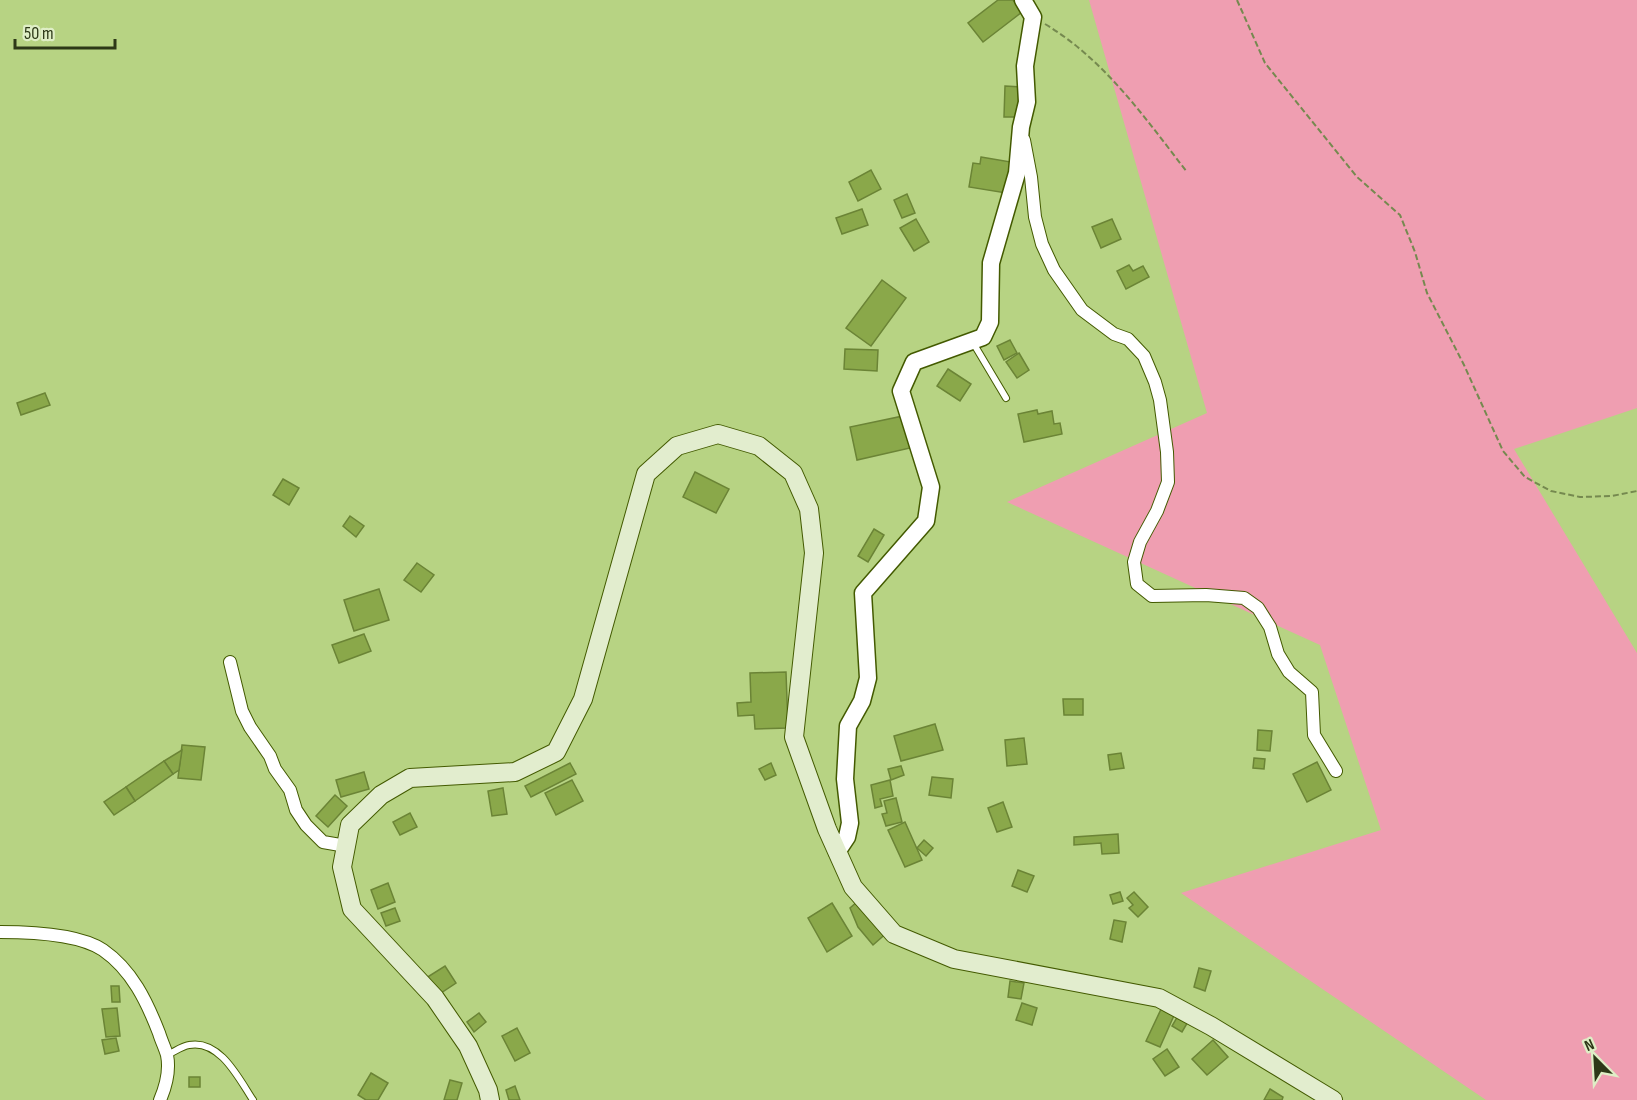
<svg xmlns="http://www.w3.org/2000/svg" width="1637" height="1100" font-family="'Sofia Sans Condensed',sans-serif">
  <rect width="100%" height="100%" fill="#b7d383"/>
  <path fill="#ef9eb1" d="M1089 0H1637V408L1514 449 1637 653V1100H1486L1181 893 1381 830 1320 645 1007 502 1207 413Z"/>
  <g fill="#8aa84a" stroke="#6b8436" stroke-width="1.5">
    <path d="M998 0H1013L1022 12 983 42 968 23Z"/>
    <path d="M1005 86 1021 87 1020 117H1004Z"/>
    <path d="M981 157 1011 162 1006 193 969 187 973 163 980 164Z"/>
    <path d="M871 170 881 189 858 201 849 182Z"/>
    <path d="M907 194 915 213 902 218 894 200Z"/>
    <path d="M862 209 868 225 842 234 836 218Z"/>
    <path d="M916 219 929 242 914 251 900 228Z"/>
    <path d="M1112 219 1121 239 1101 248 1092 227Z"/>
    <path d="M1129 265 1133 271 1143 266 1149 277 1126 289 1117 271Z"/>
    <path d="M882 280 906 298 871 346 846 328Z"/>
    <path d="M1010 340 1017 353 1004 360 997 346Z"/>
    <path d="M845 349 878 350 877 371 844 369Z"/>
    <path d="M1019 353 1029 370 1017 378 1006 362Z"/>
    <path d="M948 369 971 384 960 401 937 386Z"/>
    <path d="M45 393 50 405 21 415 17 403Z"/>
    <path d="M1037 410 1038 414 1052 411 1054 424 1060 423 1062 434 1024 442 1018 414Z"/>
    <path d="M903 416 910 448 857 460 850 427Z"/>
    <path d="M695 472 729 489 716 513 683 497Z"/>
    <path d="M283 479 299 488 289 505 273 495Z"/>
    <path d="M350 516 364 526 356 537 343 526Z"/>
    <path d="M874 529 884 535 868 562 858 556Z"/>
    <path d="M417 563 434 575 421 592 404 580Z"/>
    <path d="M379 589 389 620 354 631 344 600Z"/>
    <path d="M364 634 371 651 339 663 332 645Z"/>
    <path d="M786 672 788 728 755 729 754 715 738 716 737 703 751 702 750 673Z"/>
    <path d="M1063 699H1083V715H1064Z"/>
    <path d="M935 724 943 750 901 761 894 736Z"/>
    <path d="M1258 730 1272 731 1270 751 1257 750Z"/>
    <path d="M1024 738 1027 764 1007 766 1005 740Z"/>
    <path d="M182 745 205 747 201 780 178 778Z"/>
    <path d="M182 750 179 770 173 774 164 761Z"/>
    <path d="M1121 753 1124 768 1110 770 1108 755Z"/>
    <path d="M1254 758 1265 759 1264 769 1253 768Z"/>
    <path d="M164 761 173 774 135 801 126 787Z"/>
    <path d="M1317 762 1331 790 1307 802 1293 774Z"/>
    <path d="M570 763 576 774 531 797 525 786Z"/>
    <path d="M771 763 776 775 765 780 759 769Z"/>
    <path d="M901 766 904 775 891 780 888 769Z"/>
    <path d="M364 772 369 789 341 797 336 780Z"/>
    <path d="M932 777 953 779 951 798 929 795Z"/>
    <path d="M572 780 583 801 556 815 545 793Z"/>
    <path d="M890 780 893 796 880 799 882 806 875 808 871 785Z"/>
    <path d="M126 787 135 801 114 815 104 802Z"/>
    <path d="M503 788 507 814 492 816 488 791Z"/>
    <path d="M335 795 347 806 328 827 316 816Z"/>
    <path d="M896 798 902 822 886 826 882 814 887 813 884 801Z"/>
    <path d="M1003 802 1012 827 997 832 988 808Z"/>
    <path d="M410 813 417 827 400 835 393 822Z"/>
    <path d="M905 822 922 860 905 867 888 830Z"/>
    <path d="M1118 834 1119 853 1102 854 1101 843 1074 845V837Z"/>
    <path d="M924 840 933 848 926 856 917 848Z"/>
    <path d="M1018 870 1034 876 1027 892 1012 886Z"/>
    <path d="M388 883 395 902 378 909 371 890Z"/>
    <path d="M1120 892 1123 901 1113 904 1110 895Z"/>
    <path d="M1134 892 1148 907 1138 917 1129 908 1133 905 1127 898Z"/>
    <path d="M857 902 890 930 873 945 858 927 850 908Z"/>
    <path d="M832 903 852 936 827 952 808 918Z"/>
    <path d="M395 908 400 921 386 926 381 913Z"/>
    <path d="M1114 920 1126 922 1122 942 1110 939Z"/>
    <path d="M445 966 456 983 438 995 426 978Z"/>
    <path d="M1199 968 1211 971 1205 991 1194 987Z"/>
    <path d="M1010 981 1024 983 1021 999 1008 997Z"/>
    <path d="M111 986H119L120 1002H112Z"/>
    <path d="M1022 1003 1037 1008 1032 1025 1016 1020Z"/>
    <path d="M1163 1005 1176 1011 1160 1047 1146 1041Z"/>
    <path d="M117 1008 120 1036 106 1037 102 1009Z"/>
    <path d="M479 1013 486 1022 474 1032 467 1022Z"/>
    <path d="M1179 1014 1189 1020 1182 1032 1172 1026Z"/>
    <path d="M517 1028 530 1053 515 1061 502 1036Z"/>
    <path d="M116 1038 119 1051 105 1054 102 1040Z"/>
    <path d="M1213 1040 1228 1057 1207 1075 1192 1059Z"/>
    <path d="M1167 1049 1179 1067 1165 1076 1153 1059Z"/>
    <path d="M371 1073 388 1083 378 1100H366L358 1095Z"/>
    <rect x="189" y="1077" width="11" height="10"/>
    <path d="M450 1080 462 1083 457 1100H444Z"/>
    <path d="M515 1086 520 1100H509L506 1090Z"/>
    <path d="M1270 1089 1283 1097 1282 1100H1264Z"/>
  </g>
  <g fill="none" stroke-linecap="round" stroke-linejoin="round">
    <g stroke="#435a00" stroke-width="8">
      <g id="service">
        <path d="M972 341 1006 398"/>
        <path d="M167 1055C174 1052 182 1046 189 1045 220 1039 239 1079 253 1100"/>
      </g>
    </g>
    <g stroke="#435a00" stroke-width="14">
      <g id="minor">
        <path d="M1024 140 1031 177 1035 217 1042 244 1054 270 1082 310 1114 334 1128 339 1144 356 1155 382 1160 400 1167 452 1168 482 1157 511 1140 542 1134 562 1137 584 1152 596 1206 595 1244 598 1258 608 1270 627 1278 654 1289 672 1312 692 1314 735 1336 771"/>
        <path d="M230 662 242 711 250 727 270 756 275 769 290 790 296 810 306 825 323 842 346 846"/>
        <path d="M0 932C29 932 79 934 103 950 132 970 147 1002 159 1033 161 1040 165 1048 167 1055 170 1070 166 1086 160 1100"/>
      </g>
    </g>
    <g stroke="#435a00" stroke-width="19">
      <path id="tertiary" d="M837 852 847 837 850 823 845 779 848 726 862 701 868 678 863 593 926 521 931 487 901 391 914 362 983 337 990 322 991 263 1017 173 1021 127 1027 102 1025 66 1033 17 1023 0"/>
    </g>
    <g stroke="#435a00" stroke-width="20">
      <path id="secondary" d="M490 1100 488 1090 468 1046 435 998 352 909 342 867 350 825 381 795 410 778 515 772 556 752 583 699 646 474 677 446 718 434 759 446 793 473 809 509 814 553 794 737 827 829 853 887 894 934 954 959 1159 998 1211 1026 1333 1100"/>
    </g>
    <g stroke="#75894f" stroke-width="2" stroke-dasharray="6 3" stroke-linecap="butt">
      <path d="M1237 0 1265 63 1357 177 1400 215 1415 252 1427 293 1464 365 1503 451 1525 477 1551 491 1580 497 1612 496 1637 491"/>
      <path d="M1045 24C1105 60 1145 118 1187 172"/>
    </g>
    <use href="#service" stroke="#fff" stroke-width="6"/>
    <use href="#minor" stroke="#fff" stroke-width="12"/>
    <use href="#tertiary" stroke="#fff" stroke-width="16"/>
    <use href="#secondary" stroke="#e2edce" stroke-width="18"/>
  </g>
  <g transform="translate(1595 1058) rotate(336)" stroke="#dfeec6" stroke-width="4.5" paint-order="stroke">
  <path d="M0-4.5L10 22L0 15L-10 22Z" fill="#2d3817"/>
  <text y="-9" font-size="16" font-weight="bold" text-anchor="middle" fill="#2d3817">N</text>
  </g>
  <path d="M15 39v9h100v-9" fill="none" stroke="#2d3817" stroke-width="3"/>
  <text x="24" y="39" font-size="18" fill="#2d3817" stroke="#dfeec6" stroke-width="4.5" paint-order="stroke">50 m</text>
</svg>
